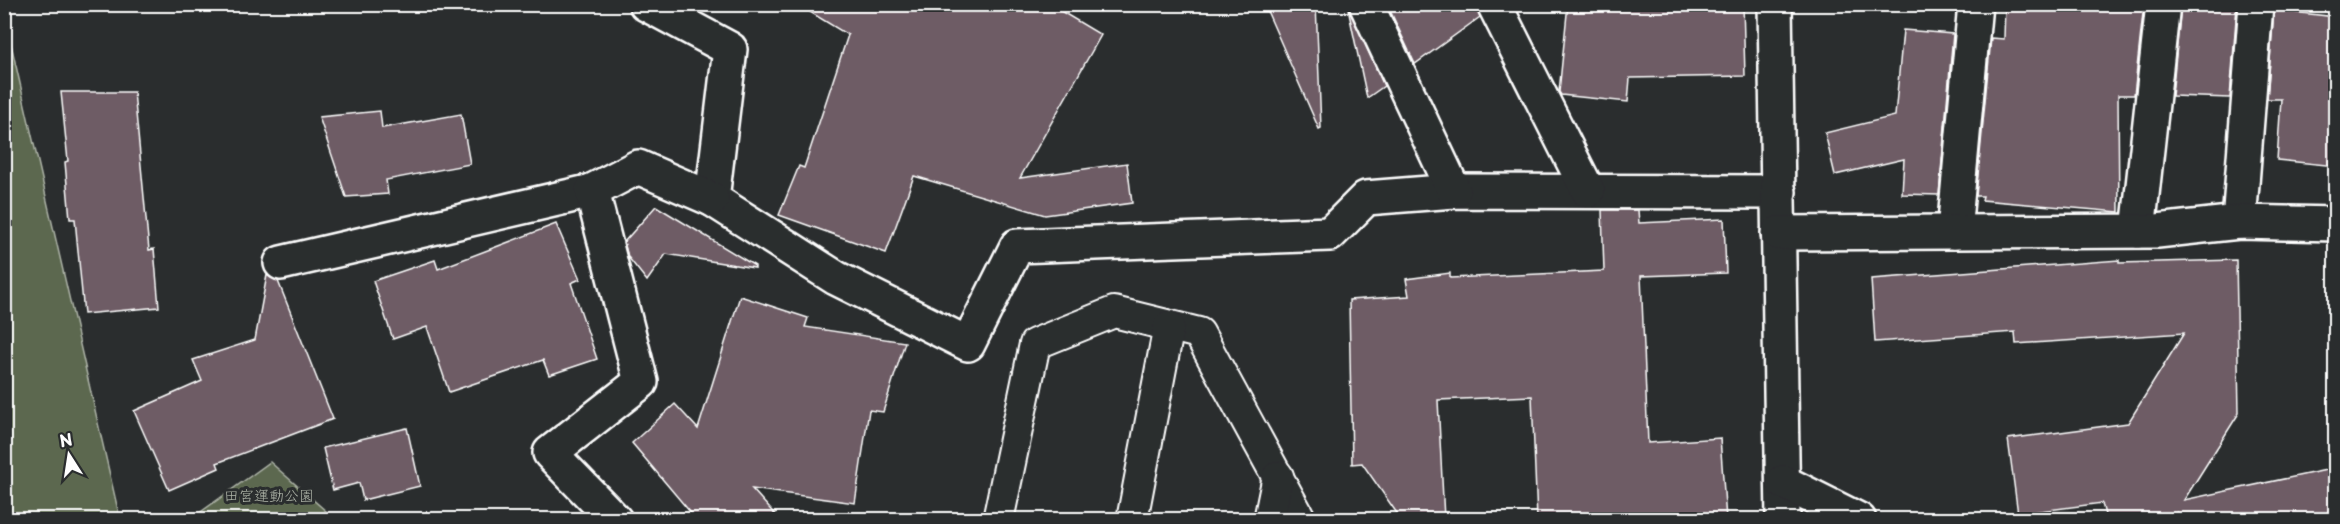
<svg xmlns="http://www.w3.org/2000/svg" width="2340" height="524" font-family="'Playpen Sans','Klee One',sans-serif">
  <rect width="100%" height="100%" fill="#2a2d2e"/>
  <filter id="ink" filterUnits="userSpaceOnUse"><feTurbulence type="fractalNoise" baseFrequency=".0167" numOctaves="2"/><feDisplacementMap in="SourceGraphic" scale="12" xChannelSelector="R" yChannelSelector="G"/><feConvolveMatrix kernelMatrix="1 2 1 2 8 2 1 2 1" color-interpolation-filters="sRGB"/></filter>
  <g filter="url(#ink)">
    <g fill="#5c6850" stroke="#aeb4a8" stroke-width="1.5">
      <path d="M5 18 120 519H5Z"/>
      <path d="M270 462 335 519H191Z"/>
    </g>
    <g fill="#6e5c65" stroke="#fff" stroke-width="1.5">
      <path d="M797 4H1049L1101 35 1020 178 1127 163 1132 203 1045 215 914 176 886 253 779 215 799 166 804 168 848 35Z"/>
      <path d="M1264 4H1316L1321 128 1319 129Z"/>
      <path d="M1347 4 1384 86 1367 98Z"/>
      <path d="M1387 4H1476L1480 17 1415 64Z"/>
      <path d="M1568 4H1743L1745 76 1630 78 1628 102 1561 95 1559 92Z"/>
      <path d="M2005 4H2144L2134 95H2118L2119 212 1982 200 1983 196H1976L1991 38 2004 39Z"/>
      <path d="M2181 4 2237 6 2230 98 2172 96Z"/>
      <path d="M2274 10 2336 17V166L2277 160 2281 99H2267Z"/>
      <path d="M1903 30 1953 34 1939 195 1902 194 1904 159 1835 175 1825 133 1895 116Z"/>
      <path d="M61 92H134L149 250 154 249 159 307 84 314 75 219H70L65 162 68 161Z"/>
      <path d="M380 111 382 128 461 114 470 164 386 180 388 194 346 197 319 117Z"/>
      <path d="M656 206 755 266V268L666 254 647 281 628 257 624 242Z"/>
      <path d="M1602 210H1638L1639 223 1724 219 1726 273 1641 276 1648 443 1720 438 1726 519H1537L1532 396 1438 400 1444 519H1401L1362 463 1352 464 1349 300 1409 296 1406 279 1450 273V278L1604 271Z"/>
      <path d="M556 224 580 279 571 283 597 359 549 375 543 360 449 392 427 327 393 339 373 281 435 260 438 269Z"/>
      <path d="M2119 260V263L2236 260 2239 413 2184 500 2336 468V519H2177V512L2172 519H2106L2102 503 2018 514 2008 439 2128 423 2184 333 2016 344 2015 332 1875 342 1871 279Z"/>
      <path d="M267 275 278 281 333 419 217 463 219 468 169 490 134 411 202 381 193 360 255 340Z"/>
      <path d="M740 296 808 318 805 327 905 342 883 412 869 410 855 503 752 489 779 519H696L632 443 675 404 698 429Z"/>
      <path d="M407 428 420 486 363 500 359 483 333 490 323 448Z"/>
    </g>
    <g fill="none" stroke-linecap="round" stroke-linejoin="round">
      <g stroke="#fff" stroke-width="34">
        <g id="lane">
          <path d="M998 520 1035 344 1114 312 1199 333 1301 520"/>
          <path d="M1132 520 1169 326"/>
          <path d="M1269 520 1278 476"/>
        </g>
      </g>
      <g stroke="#fff" stroke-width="38">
        <g id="street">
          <path d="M646 4 730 49 712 199 836 278 968 344 1017 246 1330 234 1366 198 1454 191 1779 192"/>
          <path d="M1366 4 1454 191"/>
          <path d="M1494 4 1588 191"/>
          <path d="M1775 4 1783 520"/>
          <path d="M2239 222 2256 4"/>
          <path d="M2138 231 2163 4"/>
          <path d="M1954 232 1975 4"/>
          <path d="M1778 233 2157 231 2239 222 2336 224"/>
          <path d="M281 263 592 191"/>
          <path d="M1783 482 1859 520"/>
          <path d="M615 520 550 453 641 382 592 191 638 167 712 199"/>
        </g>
      </g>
      <use href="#lane" stroke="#2a2d2e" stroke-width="30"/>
      <use href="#street" stroke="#2a2d2e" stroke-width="33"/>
    </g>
  </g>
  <g text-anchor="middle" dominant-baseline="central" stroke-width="6" stroke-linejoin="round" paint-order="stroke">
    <g font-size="15" fill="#aeb4a8" stroke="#2a2d2e">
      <text x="269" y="494">田宮運動公園</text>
    </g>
  </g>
  <rect width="2340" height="524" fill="none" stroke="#2a2d2e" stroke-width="24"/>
  <rect x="12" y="12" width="2316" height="500" fill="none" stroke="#fff" stroke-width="2" filter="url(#ink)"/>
  <g transform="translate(69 455) rotate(348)" stroke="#2a2d2e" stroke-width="4.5" paint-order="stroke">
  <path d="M0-4.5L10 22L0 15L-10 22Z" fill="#ffffff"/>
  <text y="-9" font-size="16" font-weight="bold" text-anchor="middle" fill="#ffffff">N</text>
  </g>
</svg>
